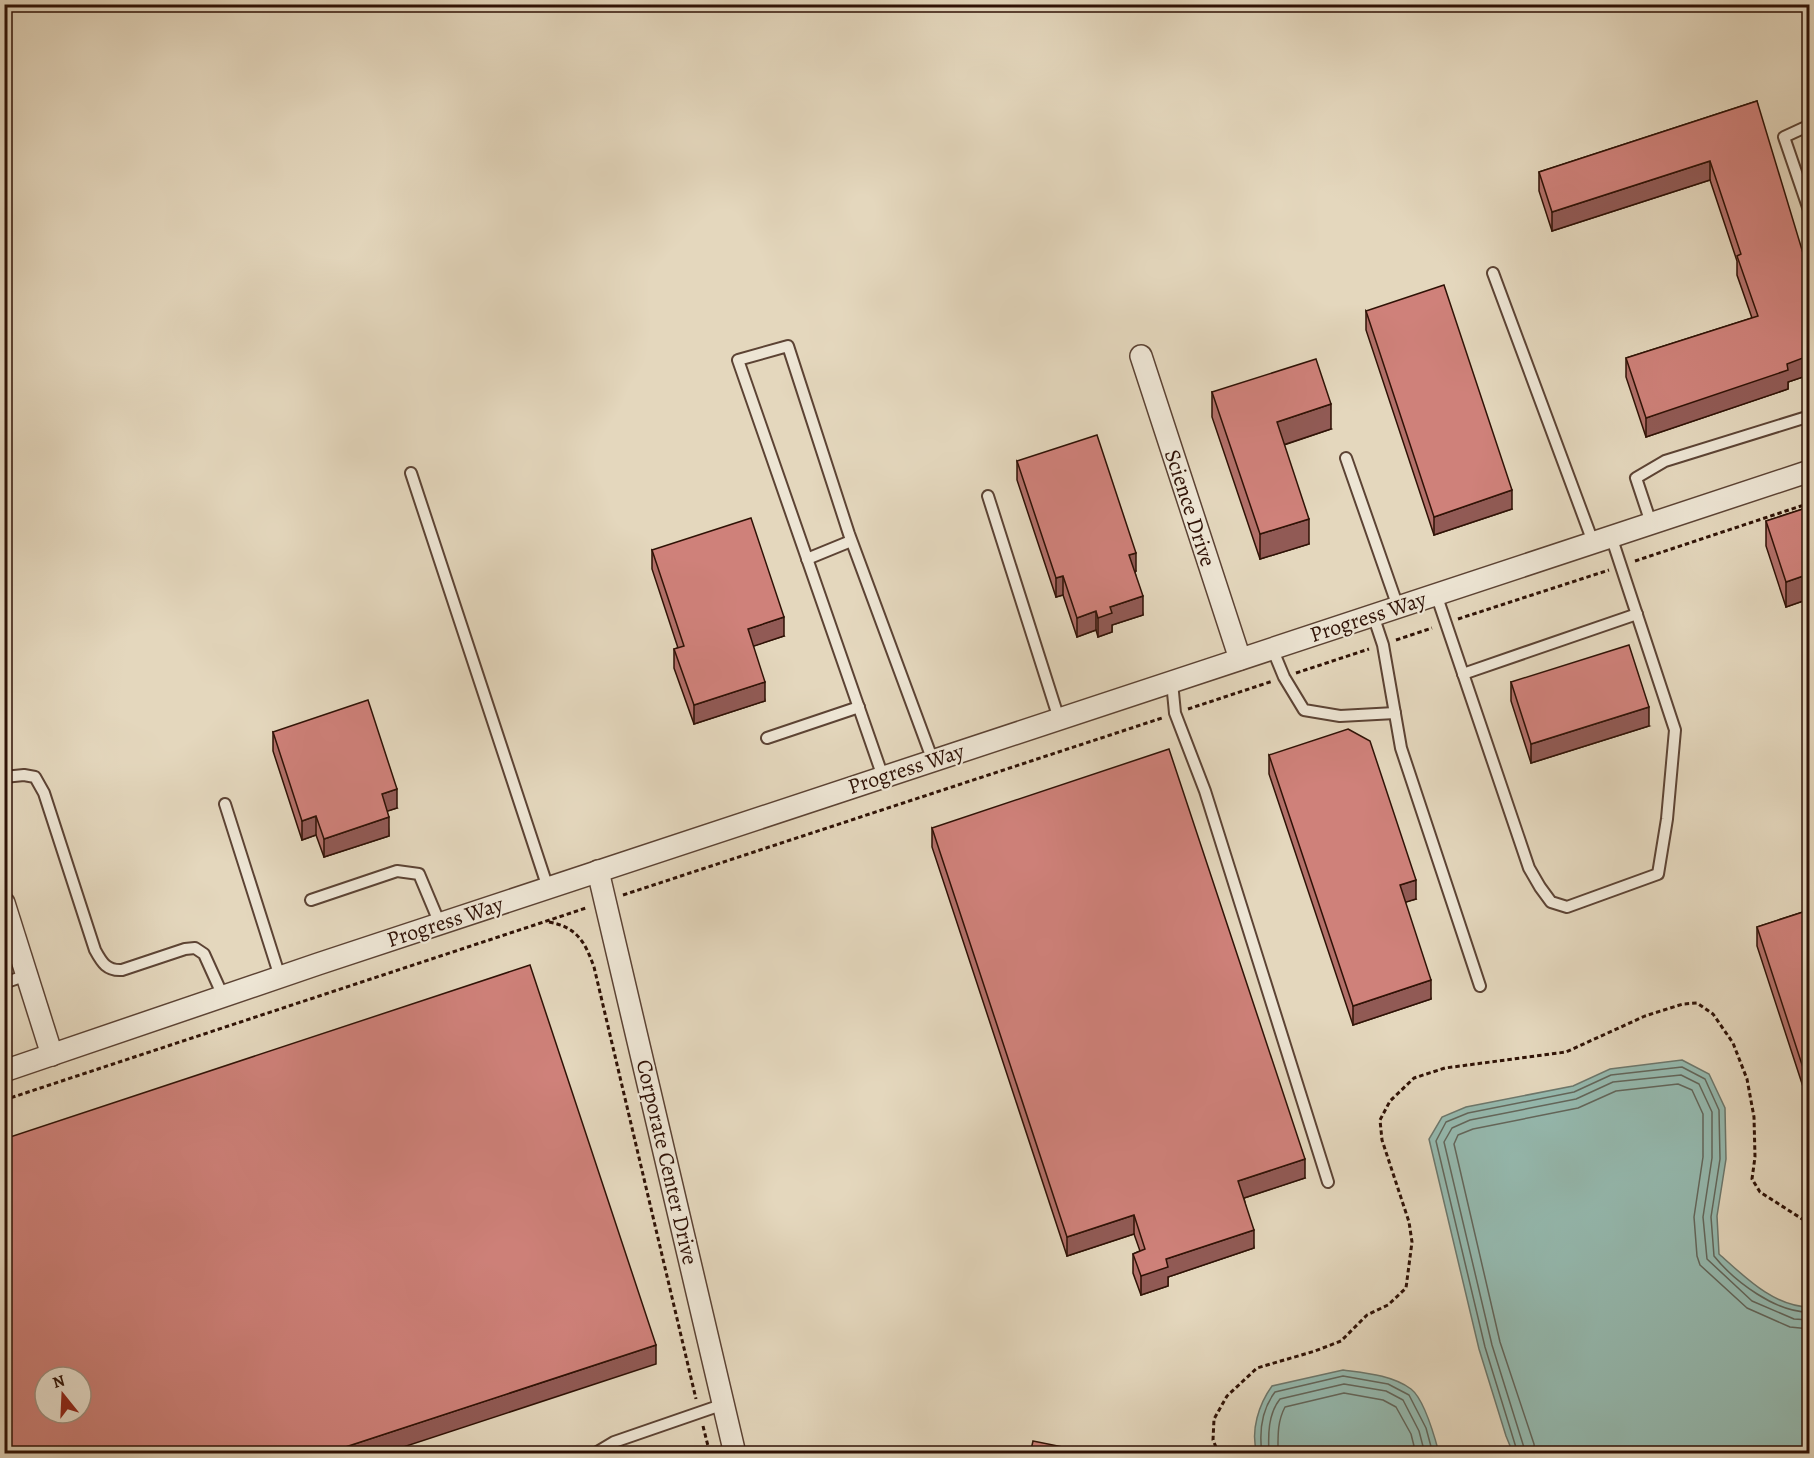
<svg xmlns="http://www.w3.org/2000/svg" width="1814" height="1458" font-family="Alegreya,serif">
  <rect width="100%" height="100%" fill="#e4d7bd"/>
  <filter id="stains"><feTurbulence type="fractalNoise" baseFrequency=".00333" numOctaves="4"/><feColorMatrix values="0 0 0 0 .2 0 0 0 0 .09 0 0 0 0 .02 0 0 0 .5 -.17"/></filter>
  <radialGradient id="worn" r=".72"><stop offset=".6" stop-color="#630" stop-opacity="0"/><stop offset="1" stop-color="#630" stop-opacity=".3"/></radialGradient>
  <g fill="#95bab0" stroke="#6c776c" stroke-width="1.5">
    <path d="M1682 1060 1709 1074 1725 1108 1726 1159 1717 1216 1719 1254C1745 1277 1773 1306 1809 1307V1453H1513L1506 1436 1479 1349 1429 1139 1442 1117 1466 1107 1573 1086 1610 1069Z"/>
    <path d="M1343 1370C1365 1373 1392 1375 1411 1389 1424 1399 1435 1438 1439 1453H1257C1250 1431 1259 1404 1272 1386Z"/>
  </g>
  <g fill="none" stroke-linecap="round" stroke-linejoin="round">
    <g stroke="#62665b" stroke-width="1.5">
      <path d="M1262 1454C1259 1432 1262 1409 1275 1392L1343 1376 1388 1384 1409 1395 1426 1428 1433 1454"/>
      <path d="M1269 1454C1268 1435 1268 1414 1280 1399L1344 1384 1386 1391 1403 1400 1419 1431 1425 1454"/>
      <path d="M1278 1454C1278 1437 1277 1422 1285 1407L1344 1393 1383 1400 1396 1407 1411 1434 1416 1454"/>
      <path d="M1518 1454 1485 1347 1436 1141 1446 1122 1468 1113 1574 1092 1611 1075 1682 1067 1705 1079 1719 1110 1720 1159 1711 1217 1714 1256C1734 1281 1776 1313 1810 1312"/>
      <path d="M1526 1454 1492 1345 1444 1142 1452 1128 1470 1120 1576 1099 1613 1082 1681 1075 1699 1084 1712 1112V1158L1703 1217 1707 1259 1752 1301 1794 1319 1810 1320"/>
      <path d="M1535 1454 1534 1444 1500 1342 1454 1144 1458 1135 1473 1129 1578 1108 1616 1091 1678 1084 1692 1090 1703 1114V1157L1694 1217 1697 1256 1700 1265 1747 1308 1790 1327 1810 1329"/>
    </g>
    <g stroke="#5c4334" stroke-width="14">
      <g id="service">
        <path d="M1810 125 1784 137 1810 213"/>
        <path d="M1493 273 1593 542"/>
        <path d="M1346 458 1398 607"/>
        <path d="M411 473 548 888"/>
        <path d="M988 496 1059 719"/>
        <path d="M1651 523 1636 478 1665 461 1810 416"/>
        <path d="M807 559 851 541"/>
        <path d="M1436 594 1529 868 1540 887 1551 902 1567 907 1658 874 1667 819 1675 730 1611 536"/>
        <path d="M1373 615 1383 645 1401 748 1480 986"/>
        <path d="M1272 648 1284 677 1304 710 1340 716 1395 713"/>
        <path d="M1463 674 1637 614"/>
        <path d="M1172 682 1175 713 1205 791 1328 1182"/>
        <path d="M767 738 859 707"/>
        <path d="M4 777 24 775 35 777 44 793 95 950C102 963 107 971 122 970L185 949 195 948 204 954 223 996"/>
        <path d="M883 777 738 360 788 346 849 534 933 761"/>
        <path d="M225 804 280 977"/>
        <path d="M311 900 397 871 419 874 440 924"/>
        <path d="M4 983 27 975"/>
        <path d="M594 1454 614 1442 724 1404"/>
      </g>
    </g>
    <g stroke="#5c4334" stroke-width="24">
      <g id="minor">
        <path d="M1141 356 1240 659"/>
        <path d="M598 871 735 1454"/>
        <path d="M4 903 52 1055"/>
        <path d="M4 1071 318 964 1810 471"/>
      </g>
    </g>
    <g stroke="#2f1206" stroke-width="3" stroke-dasharray="4.5 3" stroke-linecap="butt">
      <path d="M1635 561 1810 503"/>
      <path d="M1458 619 1609 570"/>
      <path d="M1396 640 1432 628"/>
      <path d="M1296 673 1369 649"/>
      <path d="M1188 709 1273 681"/>
      <path d="M623 895 1162 718"/>
      <path d="M549 922C577 927 585 942 594 967L696 1399"/>
      <path d="M4 1100 586 908"/>
      <path d="M703 1426 710 1454"/>
      <path d="M1219 1454 1213 1440 1214 1419 1227 1396 1257 1368 1315 1351 1341 1341 1367 1315 1388 1305 1406 1288 1412 1242 1409 1222 1382 1140 1380 1120 1390 1101 1414 1078 1445 1068 1566 1052 1645 1016 1683 1004 1697 1003 1713 1014 1733 1043 1747 1079 1754 1117 1755 1157 1752 1179 1760 1192 1810 1224"/>
    </g>
    <use href="#service" stroke="#ede5d4" stroke-width="10"/>
    <use href="#minor" stroke="#ede5d4" stroke-width="21"/>
  </g>
  <g fill="#b26f69" stroke="#2f1206" stroke-width="1.5">
    <path d="M1757 101 1803 377 1788 382V389L1646 437 1626 377V358L1752 318 1737 275V261L1710 180 1552 231 1539 191V172Z"/>
    <path d="M1366 311 1512 509 1434 535 1366 330Z"/>
    <path d="M1212 392 1331 429 1284 445 1309 544 1260 559 1212 417Z"/>
    <path d="M1017 461 1136 571 1135 572 1143 615 1112 625V632L1098 637 1096 630 1077 637 1063 595 1056 597 1017 480Z"/>
    <path d="M1809 507V599L1786 607 1766 546V521Z"/>
    <path d="M652 550 784 636 753 646 765 701 694 724 674 668V649L678 648 652 569Z"/>
    <path d="M1511 682 1649 726 1531 763 1511 701Z"/>
    <path d="M273 732 397 808 387 811 389 836 324 857 316 835 302 840 273 751Z"/>
    <path d="M1269 755 1416 899 1405 902 1431 999 1353 1025 1269 774Z"/>
    <path d="M932 828 1305 1178 1244 1198 1254 1248 1168 1277V1286L1141 1295 1133 1273V1254L1140 1251 1134 1234 1067 1256 932 847Z"/>
    <path d="M1809 910V1105L1757 946V927Z"/>
  </g>
  <g fill="#915a55" stroke="#2f1206" stroke-width="1.5">
    <path d="M1710 161V180L1552 231V212Z"/>
    <path d="M1809 345V364L1803 377 1788 382V389L1646 437V418L1787 364Z"/>
    <path d="M1331 404V429L1277 447V422Z"/>
    <path d="M1512 490V509L1434 535V517Z"/>
    <path d="M1309 519V544L1260 559V534Z"/>
    <path d="M1136 553V571L1129 574V555Z"/>
    <path d="M1809 574V599L1786 607V582Z"/>
    <path d="M1063 576V595L1056 597V578Z"/>
    <path d="M1143 596V615L1112 625V632L1098 637V618L1110 607Z"/>
    <path d="M1096 611V630L1077 637V618Z"/>
    <path d="M784 617V636L748 648V629Z"/>
    <path d="M765 682V701L694 724V705Z"/>
    <path d="M1649 707V726L1531 763V744Z"/>
    <path d="M397 789V808L382 813V794Z"/>
    <path d="M316 816V835L302 840V821Z"/>
    <path d="M389 817V836L324 857V839Z"/>
    <path d="M1416 880V899L1400 904V885Z"/>
    <path d="M1431 980V999L1353 1025V1006Z"/>
    <path d="M1305 1159V1178L1238 1200V1181Z"/>
    <path d="M1134 1215V1234L1067 1256V1237Z"/>
    <path d="M1254 1230V1248L1168 1277V1286L1141 1295V1276L1166 1259Z"/>
    <path d="M656 1345V1364L382 1454H324Z"/>
  </g>
  <g fill="#cf817a" stroke="#2f1206" stroke-width="1.5" fill-rule="evenodd">
    <path d="M1757 101 1809 273V345L1803 358 1787 364 1788 370 1646 418 1626 358 1758 316 1737 256 1741 254 1710 161 1552 212 1539 172Z"/>
    <path d="M1444 285 1512 490 1434 517 1366 311Z"/>
    <path d="M1316 359 1331 404 1277 422 1309 519 1260 534 1212 392Z"/>
    <path d="M1097 435 1136 553 1129 555 1143 596 1110 607 1112 613 1098 618 1096 611 1077 618 1063 576 1056 578 1017 461Z"/>
    <path d="M1809 507V574L1786 582 1766 521Z"/>
    <path d="M751 518 784 617 748 629 765 682 694 705 674 649 684 646 652 550Z"/>
    <path d="M1629 645 1649 707 1531 744 1511 682Z"/>
    <path d="M368 700 397 789 382 794 389 817 324 839 316 816 302 821 273 732Z"/>
    <path d="M1348 729 1370 741 1416 880 1400 885 1431 980 1353 1006 1269 755Z"/>
    <path d="M1169 749 1305 1159 1238 1181 1254 1230 1166 1259 1168 1267 1141 1276 1133 1254 1145 1249 1134 1215 1067 1237 932 828Z"/>
    <path d="M1809 910V1086L1757 927Z"/>
    <path d="M530 965 656 1345 324 1454H4V1139ZM45 1377H81V1413H45Z"/>
    <path d="M1033 1441 1068 1448 1066 1454H1030Z"/>
  </g>
  <g text-anchor="middle" dominant-baseline="central" stroke-width="4.5" stroke-linejoin="round" paint-order="stroke">
    <g font-size="22" fill="#2f1206" stroke="#ede5d4">
      <text transform="translate(1190 508) rotate(72)">Science Drive</text>
      <text transform="translate(1368 617) rotate(-18)">Progress Way</text>
      <text transform="translate(906 769) rotate(-18)">Progress Way</text>
      <text transform="translate(445 922) rotate(-18)">Progress Way</text>
      <text transform="translate(667 1162) rotate(77)">Corporate Center Drive</text>
    </g>
  </g>
  <rect width="1814" height="1458" fill="none" stroke="#e4d7bd" stroke-width="24"/>
  <rect x="6" y="6" width="1802" height="1446" fill="none" stroke="#2f1206" stroke-width="3"/>
  <rect x="12" y="12" width="1790" height="1434" fill="none" stroke="#2f1206" stroke-width="1.5"/>
  <g transform="translate(63 1395) rotate(342)"><circle r="28" fill="#ede5d4" stroke="#a19182" stroke-width="1.5"/>
  <path d="M0-4.5L10 22L0 15L-10 22Z" fill="#8f2418"/>
  <text y="-9" font-size="16" font-weight="bold" text-anchor="middle" fill="#2f1206">N</text>
  </g>
  <rect width="100%" height="100%" filter="url(#stains)"/>
  <rect width="100%" height="100%" fill="url(#worn)"/>
</svg>
